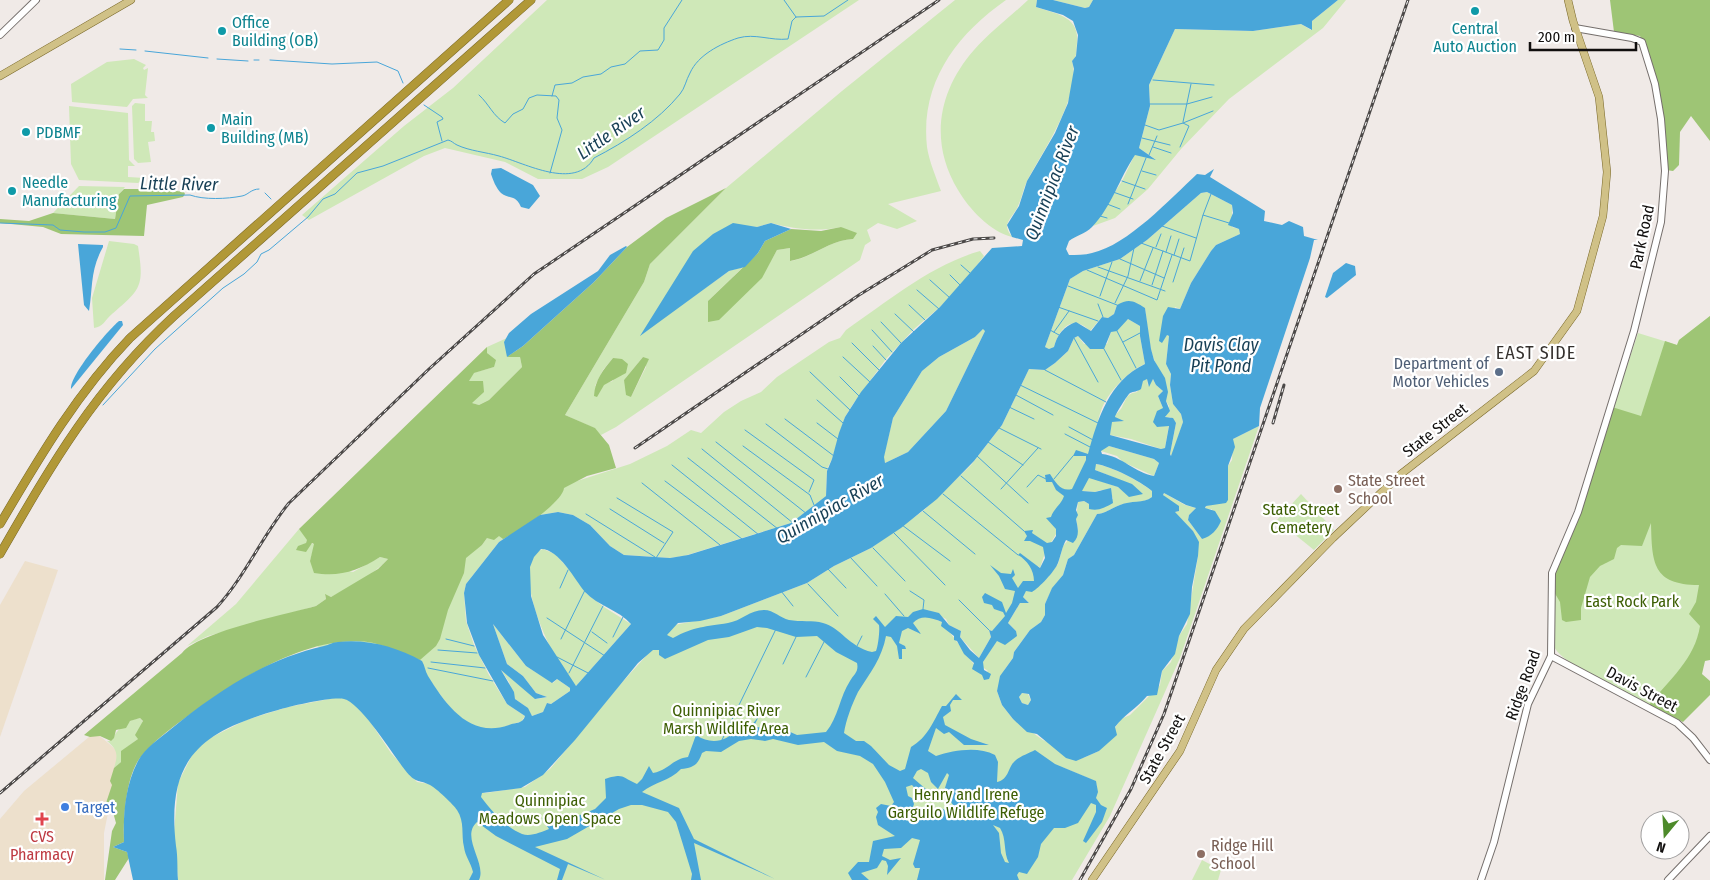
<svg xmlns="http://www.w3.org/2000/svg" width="1710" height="880" font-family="'Fira Sans Condensed',sans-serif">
  <rect width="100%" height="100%" fill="#f0eae7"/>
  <g fill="#ede0cc">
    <path d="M25 561 58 570 0 737V605Z"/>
    <path d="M95 732 120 753 104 833V880H0V819L24 791Z"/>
  </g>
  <g fill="#cfe8b8" fill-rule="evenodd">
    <path d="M547 0H859L608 167 582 179H538L505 162 445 148 424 156 309 220 302 215 404 126 453 88Z"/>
    <path d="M955 0H1006C956 35 920 83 927 147 929 161 936 177 941 191L888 204 917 221 897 229 878 223 867 230 871 241 865 245 860 260 616 427 601 435 594 428 565 415 644 282 650 264 726 188 842 91ZM771 223C795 229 816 232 841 227L853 239C830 240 813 257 791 261L790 248 777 250C755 291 751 289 708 301L743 267 729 271 641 334 743 226 757 227ZM643 357 646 367 631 397 624 380ZM613 358V381L595 386 603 370Z"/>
    <path d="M1028 0H1037L1036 7C1056 14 1080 16 1077 43 1076 50 1078 56 1072 61 1082 95 1043 151 1027 181 1023 189 1022 198 1018 206 1016 212 1007 220 1007 226 1007 230 1010 234 1012 237 991 232 969 209 958 190 929 142 938 91 974 50 990 32 1010 17 1028 0Z"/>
    <path d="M1053 0H1093L1089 7 1085 8Z"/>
    <path d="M1338 0H1346L1323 28 1229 99 1181 149 1148 189 1115 218 1093 226 1122 181 1135 154 1155 159 1139 148 1150 106 1149 85 1175 29 1253 31 1301 24 1311 30 1312 21Z"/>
    <path d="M134 59 146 65 143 68 144 70 148 68 145 95 148 98 133 99 127 107 72 102 71 84 107 62Z"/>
    <path d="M135 103 145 104V121H152L151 132H154L155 141 148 142 151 162 138 163 134 159 132 106Z"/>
    <path d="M69 106 128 113 129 160 135 166H128V177L145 178 138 183 79 180 71 164Z"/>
    <path d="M79 186 125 187 119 194 115 219 53 213Z"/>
    <path d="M1207 192 1232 205V227L1239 229 1240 234 1216 245 1211 251 1191 283 1180 309 1175 307 1167 335 1169 336 1166 364 1171 374 1170 385 1173 404 1181 414 1183 422 1172 456 1170 454 1176 423 1170 417 1165 418 1169 406 1166 401C1168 375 1157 373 1151 350 1148 337 1147 322 1145 308L1117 305 1114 314 1108 318 1102 317 1090 331C1073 314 1059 328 1054 347L1049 349 1045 347 1070 279 1083 271 1120 259 1147 240 1201 193Z"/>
    <path d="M109 241 134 244 138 246C144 286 142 288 112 314 105 320 103 327 94 328L92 298Z"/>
    <path d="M980 251 984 256 965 281 940 307 914 329 886 359 853 404 845 417 832 459 827 469 826 496 791 523 684 556 670 558 624 555 610 546 590 525 573 515 558 512 540 515 499 542 466 584 464 593 466 621 474 645 489 675 507 704 525 716 521 722C514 723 506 727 498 729 463 733 443 699 426 674L424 667 317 647 482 545 487 538 553 503 563 488 574 482 630 464 667 446 691 430 701 433 724 412 741 401 761 392 777 377 829 342 840 338 846 330C888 301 931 265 980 251Z"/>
    <path d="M1710 316V644L1649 705C1630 695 1559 663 1554 646L1553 590 1638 333 1677 345 1679 340Z"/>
    <path d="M1128 319 1140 326V336L1145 364C1128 371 1107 393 1101 411 1097 421 1097 431 1093 441L1103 449 1109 446 1154 459 1159 463 1154 476 1123 462 1117 456 1101 451 1089 477 1118 487 1130 497 1118 479 1095 470V464C1112 466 1139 481 1152 491V497C1143 504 1131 501 1120 505 1111 508 1107 513 1097 514L1074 555 1068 559 1063 575 1052 589 1045 604V615L1041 622 1030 630 1014 652 1013 658 1005 669 997 691 1002 705 1013 719 1043 740 1083 758 1099 751 1121 719 1130 715 1160 685 1162 671 1171 662 1179 636 1187 624 1198 556 1193 531 1174 512 1179 511 1163 495 1164 493 1185 505 1196 508 1189 515 1188 520 1202 539 1212 509 1205 510 1206 506 1228 500V466L1232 460 1233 439 1259 426 1180 658 1110 816 1072 880H178L174 833 178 783 193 753 208 739 246 720 288 707 334 698H343L351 701 365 714 391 753 417 782 486 793 525 787 550 769 618 687 674 625 721 616 807 583 834 566 871 548 923 511 971 465 1002 425 1029 369 1045 370 1055 363 1068 351 1074 338 1078 336 1084 344H1107L1111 332ZM1101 490 1111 493 1113 499 1089 504 1084 501 1078 502 1076 519 1078 529 1063 546 1058 564 1048 577 1026 590 1023 597 1029 603H1020L1008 623 1016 631 997 640 983 662 981 666 988 671 982 675 942 622 937 620 928 610 946 619 949 625 961 631 960 637 979 658 991 637 989 630 992 631 1004 621 1028 581H1034V574L1038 566 1040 568 1045 553 1081 491 1095 492ZM1062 767 1095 781 1097 786 1096 787Z"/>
    <path d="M983 329H985V331L946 411 908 452 885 463 883 459 893 418 922 371 939 357 975 337Z"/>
    <path d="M507 338 504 342 520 357 522 367 489 400 479 405 472 403 468 381 473 373 494 367 487 353V347Z"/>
    <path d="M1147 378 1148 386 1153 379 1156 385 1163 391 1158 396 1163 408 1157 427 1169 425 1165 448 1161 449 1131 439 1110 435 1111 422 1122 421 1114 418C1116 413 1120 411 1122 407 1127 398 1126 394 1137 392L1143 381Z"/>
    <path d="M1301 494 1334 530 1314 550 1277 520Z"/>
    <path d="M299 529 308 539 306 543 315 544 310 561 353 572 380 557 388 559C372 576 352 586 331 597L325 595 326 599 316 606 208 636 187 646 236 604Z"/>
    <path d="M543 549 555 554 579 580 586 593 604 607 631 624 576 686C556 670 504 561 543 549Z"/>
    <path d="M493 624 526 666 553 683 557 679 570 688V691L551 704 548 703 543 712 532 716 525 706 515 699 509 682 501 670 537 699 547 697 536 693 523 676 507 664Z"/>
    <path d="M1022 693 1028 694 1031 700 1028 705 1022 703 1019 697Z"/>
    <path d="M140 718 143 722 138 739 122 751 121 762 114 768C118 755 118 750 107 741H111C117 729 127 720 140 718Z"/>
    <path d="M1202 860 1221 870 1218 880H1192Z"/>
  </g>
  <g fill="#9ec575">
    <path d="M1610 0H1710V141L1691 116 1680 132 1679 165 1673 171 1666 170 1648 52 1640 36 1614 32Z"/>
    <path d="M726 188 650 264 644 282 565 415 595 428 609 445 616 468 587 476 564 488C563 502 517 533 503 539L499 536 494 540 487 538 482 545 466 558 464 573 448 610 440 639 436 646 420 660C398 652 379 641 356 641 298 641 237 681 192 713 174 726 154 740 140 758 126 776 123 819 124 842L113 847 127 852 129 858 115 880H105L112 831 116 823 111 805 106 803 112 785 110 781 114 768 121 762V751L138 739 135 735 143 721 140 718 130 721 126 728 116 730 114 738 111 741 100 736 90 737 84 735 182 653C198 632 287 614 316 606L326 599 325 594 331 597 378 569 388 559 380 557C358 571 340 577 314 573L310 561 314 544 312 543 306 552 296 550 298 546 306 543 307 540 299 529 487 347V353L496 360 494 367 474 373 469 381H483L484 392 472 403 479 405 489 400 522 367 520 357H507L523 346 594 282 627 247 666 218Z"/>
    <path d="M124 189H161L184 192 185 194 183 197 147 205 144 236 61 234 43 227 0 223V219L29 221 53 213 115 219 119 194Z"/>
    <path d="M841 227 857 233 853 239C830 240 813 257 790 261V248L777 250 762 278 719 320 708 322V301L758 253 765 241 791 229 821 231Z"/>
    <path d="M1710 316V660L1705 661 1702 674 1710 681V695L1683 722 1649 705C1669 680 1695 659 1700 626L1689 614 1696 602 1699 585C1652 585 1652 562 1651 523L1642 546 1621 545 1617 548 1614 559 1600 566 1590 577 1581 608V620L1566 622 1562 620 1560 602 1553 590 1556 571 1612 407 1641 416 1665 341 1677 345 1679 340Z"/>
    <path d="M643 357 649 359 631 397 626 395 624 380Z"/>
    <path d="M613 358 622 359 628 364 626 373 604 385 597 397 594 396C595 380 603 370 613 358Z"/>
  </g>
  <g fill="#49a6d9" fill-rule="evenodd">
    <path d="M1037 0H1053L1085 8 1089 7 1093 0H1338L1312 21V30L1301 24 1253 31 1175 29 1149 85 1150 106 1139 148 1156 160 1135 155C1120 177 1111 208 1092 227 1085 234 1075 236 1069 241L1066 249 1069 255C1076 255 1085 255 1092 253 1128 245 1170 199 1197 174L1205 175 1214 169 1210 177 1265 211 1264 221 1282 225 1289 221 1303 227 1304 236 1318 240H1314L1310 258 1260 408 1259 426 1233 439 1235 447 1228 466V500L1226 503 1206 506 1205 508 1215 511 1221 521C1217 530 1212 536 1202 539L1188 520 1189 515 1196 508 1186 505 1164 493 1163 495 1179 506V511L1175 512 1193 531 1199 542 1198 556 1192 587 1190 614 1179 636 1175 654 1162 671 1157 695 1147 696C1137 708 1124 715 1115 727L1117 735 1099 751 1083 758 1076 761 1066 758 1037 734 1027 732 1013 719 1002 705 997 691 1000 676 1013 658 1014 652 1030 630 1041 622 1045 615V604L1052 588 1063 575 1068 559 1074 555 1097 514C1107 513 1111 508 1120 505 1131 500 1143 504 1152 497V491C1140 481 1111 466 1096 464L1095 470 1132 484 1143 494 1129 497 1118 487 1089 478 1082 491 1095 492 1111 488 1113 503C1104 508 1099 511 1089 509V504L1084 501 1078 502 1076 510 1078 515 1076 519C1078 529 1080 536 1073 543L1066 540C1062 547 1061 555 1058 563 1055 571 1039 588 1032 592L1026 591 1023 597 1029 603H1020L1008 623 1016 631 1017 636 1005 645 997 641 983 662 984 670 991 674 989 679 984 680 982 675 972 669 974 663 964 654 957 641 954 640V636L941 626 942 622C932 618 921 614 913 623L921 634 908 628 902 631 899 643 905 646 906 649H902V659H899L897 646 891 637 886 636C882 658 870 673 858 692 852 704 846 720 844 733L856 741H864L871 746 889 765 900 771 905 769 911 747C928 737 933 722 942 706H946L956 694 962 700H953L950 705 951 711 943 717 945 725 971 739 989 745H964L949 732 944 734 936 728 928 751 936 756C954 750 978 746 995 755L998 762 997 782C1010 779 1007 767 1016 760 1021 756 1029 753 1035 750L1055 764 1096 781 1098 792 1096 798 1101 805 1107 808 1102 822 1086 843 1083 841 1096 812V805L1091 803 1078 823 1065 828H1054L1041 844 1038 857 1027 874 1019 872 1017 875 1019 880H917L920 868H915L913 864 920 840 912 838 901 848 884 849 882 856 890 860 901 858 887 875 888 866 886 861 882 860 877 868 861 873 869 880H852L848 873 858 862H869L873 841 895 836 878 825 876 817 878 812 876 808 881 804 891 806 894 802 885 782 873 764 860 756 837 751 824 742 798 745 773 739 765 741 751 739 739 741 721 752 706 751 702 753C698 765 693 768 681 769 670 781 654 782 642 792L679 808 694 839 775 879 694 843 701 880H691L692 874 676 822 668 812 642 805H631L619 809 567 839 535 847 606 880 568 864 562 880H557L560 869 496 836 477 822C460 837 487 863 479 880H469L473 872C471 863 465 856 464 847 461 835 465 822 457 810 454 805 436 788 430 785 418 779 416 784 405 770 393 755 361 703 344 699 334 696 290 706 278 710 199 732 166 760 176 846 178 857 177 869 178 880H133L127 852 113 847 124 842C123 814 125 786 138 761 145 748 160 738 171 729 216 692 266 659 324 646 329 645 333 642 338 642 369 639 396 647 422 661 425 666 425 671 428 676 446 705 470 739 509 725 516 722 523 724 525 716L507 704 479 655 467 623 464 593 466 584 499 542 540 515 558 512 573 515 590 525 610 546 624 555 670 558 688 555 791 523 826 496 827 471 832 459 839 433 845 417 861 392 901 343 940 307 992 248 1022 246 1023 240 1012 237 1007 225 1019 206 1027 181 1055 133 1068 103 1074 69 1072 61 1076 56 1078 35 1073 21 1063 15 1036 7ZM1207 192 1232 205 1233 213 1228 225 1239 229 1240 234 1216 245 1211 251 1191 283 1180 309 1168 307 1163 316 1159 341 1162 343 1167 335 1169 336 1166 364 1171 374 1170 385 1173 404 1181 414 1183 422 1171 456 1170 454 1176 423 1173 418 1165 417 1170 411 1166 401 1168 392 1165 378 1154 360 1151 349 1145 308C1134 301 1129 298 1117 305L1114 314 1108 318 1102 317 1091 331 1076 322C1064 326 1057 335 1054 347L1049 349 1045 347 1070 279 1083 271 1120 259 1147 240 1201 193ZM1128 319 1140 326V336L1145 364C1109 381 1098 418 1088 454L1076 450 1073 456H1086V460L1072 489C1061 492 1056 483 1050 474L1045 475 1046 482H1052L1056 490 1064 496C1061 505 1054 508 1051 517L1046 518 1056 529V536L1052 542 1047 543 1032 533 1033 530 1024 531 1027 536 1024 541H1030L1043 547 1045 558 1040 568 1020 553 1018 555C1027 560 1034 570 1034 581H1023L1018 588 1012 578 1015 575 1013 569 1011 574 1001 573 990 565 999 576 1005 589 1015 591 1012 603 1006 613 1002 602 985 593 982 597 984 603 992 605 994 609 1003 612 1005 616 992 631 989 630 991 637 979 658 970 650 960 637 961 631 949 625 939 613 923 609 913 612 908 617 896 616 885 627 876 616 873 619 879 625C880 630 878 647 876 651L872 652C849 647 840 627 823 623 813 620 800 622 789 620 780 618 774 610 764 610 750 610 741 621 728 623 705 627 695 626 673 638L667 635 678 623 700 621 721 616 807 583 834 566 871 548 901 528 937 499 974 461 1002 425 1029 369 1045 370 1055 363 1068 351 1074 338 1078 336 1090 349H1104L1111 332 1117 331ZM983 329 985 331 946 411 908 452 885 463 884 457 893 418 922 371 939 357 975 337ZM1147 379 1149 387 1153 379 1156 385 1163 391 1158 396 1163 408 1157 411 1153 422 1157 427 1169 426 1165 448 1161 449 1110 435 1112 422 1124 421 1115 417C1115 415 1128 394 1130 393 1134 391 1137 392 1141 389L1143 381ZM1109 446 1154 459 1159 463 1154 476C1135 473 1122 456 1102 454L1101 451ZM541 549C559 549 575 580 585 592 598 606 619 610 631 624L576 686 543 635 531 596 530 567 534 557ZM493 624 526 666 552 683 557 679 570 688V691L551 704 547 703 543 712 532 716 528 708 515 699 514 692 501 670 535 699 547 697 536 693 523 676 507 664ZM757 627 767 628 796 637 817 636 836 652 857 663C859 672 854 674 850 681 840 696 838 718 826 732L797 735 779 727 765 729 754 726 759 716C753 723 748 733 737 729 726 742 711 745 696 735L688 757C672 759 669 770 653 773L649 766 642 779 637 784C621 777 624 773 605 779L606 798 595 809 553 826 542 818 549 829C541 832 531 837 522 834 506 828 491 810 481 797L482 793 521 788 543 775 575 740 638 663 653 650H659V655L665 659 708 640 729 637ZM1022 693 1029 694 1031 700 1028 705 1022 703 1019 697ZM921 769 928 773 931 782 938 789 947 773 949 775 944 791 958 813 968 818 966 821 941 808 937 809 929 820 920 815 913 822 902 819 907 812 912 810 914 804 912 798 908 796 906 787 912 785 919 793 918 796 925 795 927 798 934 799V796L913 778 917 771ZM993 825 1000 828C1007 839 1003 852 1009 863L1005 862 1001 853 999 833Z"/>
    <path d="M501 168 533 185 540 196 529 209 521 207C515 194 510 200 501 193 496 188 493 180 491 174L492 169Z"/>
    <path d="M733 223 757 227 771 223 791 229 765 241 758 253 745 267 729 271 640 336 693 251 713 234Z"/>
    <path d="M78 244 103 245V247C90 270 93 287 89 311L84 305Z"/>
    <path d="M626 246 627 247 594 282 523 346 507 357 504 342 509 333 531 314 598 271 610 255Z"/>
    <path d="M1346 263 1355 266 1356 275 1327 298 1325 297 1333 273Z"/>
    <path d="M119 321H122L123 325 71 389C69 376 108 330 119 321Z"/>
  </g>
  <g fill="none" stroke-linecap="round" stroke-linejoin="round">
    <g stroke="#49a6d9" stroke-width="1">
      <path d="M784 0 796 17"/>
      <path d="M120 49 136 50"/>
      <path d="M145 51 208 58"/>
      <path d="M217 59 248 61"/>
      <path d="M254 60H259"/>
      <path d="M270 60 332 64 377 62 398 71 403 83"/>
      <path d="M1153 80 1214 85"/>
      <path d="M479 95C489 104 493 116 505 123L513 114 523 109 529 98 537 95 556 96 559 100 557 118 562 130 550 173"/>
      <path d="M552 96 555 85 572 83 583 77 601 74 611 67 625 64 640 51 658 50 664 40V28L682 0"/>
      <path d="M1149 104H1187L1212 97"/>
      <path d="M424 105 442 117 443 119 437 122 442 141"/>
      <path d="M1183 122 1191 84"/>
      <path d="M1183 123 1213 111"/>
      <path d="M1145 125 1159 130 1183 123 1189 126 1180 147"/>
      <path d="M1142 138 1170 145"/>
      <path d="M1153 147 1171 153"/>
      <path d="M1149 155 1157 136"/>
      <path d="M1142 171 1156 175"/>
      <path d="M1122 181 1145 189"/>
      <path d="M1113 192 1133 199"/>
      <path d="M265 193 271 199"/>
      <path d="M1107 204 1120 209"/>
      <path d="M1128 204 1146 158"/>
      <path d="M1203 215 1211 194"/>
      <path d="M1100 216 1107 218"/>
      <path d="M0 223 53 225 60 230 84 232H105L116 228 130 196 190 195C204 200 227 199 242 196 248 195 251 189 259 189"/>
      <path d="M1162 226 1196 238"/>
      <path d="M1141 243 1190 261 1203 215 1229 223"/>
      <path d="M1156 247 1161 234"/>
      <path d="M1166 252 1171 236"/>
      <path d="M1174 255 1179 239"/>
      <path d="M1120 259 1164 278"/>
      <path d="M961 265 970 273"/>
      <path d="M1098 267 1165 291"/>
      <path d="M1087 270 1157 300 1172 255"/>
      <path d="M950 275 960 285"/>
      <path d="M930 280 950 298"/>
      <path d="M1140 281 1153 248"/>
      <path d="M1173 282 1184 248"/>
      <path d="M1152 285 1163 251"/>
      <path d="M1068 286 1117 305"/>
      <path d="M917 290 939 309"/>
      <path d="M1100 296 1112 262"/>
      <path d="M1115 303 1128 276 1134 248"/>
      <path d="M1098 304 1103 317"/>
      <path d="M909 305 925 320"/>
      <path d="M1058 307 1098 321"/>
      <path d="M895 314 914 332"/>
      <path d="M881 322 901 343"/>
      <path d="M872 330 892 352"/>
      <path d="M1050 330 1059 335"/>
      <path d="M1117 331 1136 368"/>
      <path d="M1054 332 1069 311"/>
      <path d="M1074 338 1098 382"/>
      <path d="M1123 342 1140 333"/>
      <path d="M852 343 880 371"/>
      <path d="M873 346 886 360"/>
      <path d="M1104 349 1121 380"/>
      <path d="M843 357 870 382"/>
      <path d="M1045 370 1106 402"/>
      <path d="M810 372 850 410"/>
      <path d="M840 377 859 396"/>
      <path d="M1020 385 1098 423"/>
      <path d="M1016 395 1053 415"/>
      <path d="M817 400 843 423"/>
      <path d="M103 405 155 349 223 288 244 274 257 262 261 254 269 250 308 217 323 199 335 194 357 173 383 166 448 140C452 141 453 143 457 145 470 151 485 152 499 156 525 163 575 191 594 158 625 142 658 121 680 94 685 88 686 80 690 73 698 55 720 44 738 38 755 33 771 41 788 39L792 21 796 17 824 16 848 0"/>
      <path d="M1009 407 1034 419"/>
      <path d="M785 419 834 456"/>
      <path d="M817 423 838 439"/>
      <path d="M766 424 822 467 828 469"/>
      <path d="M1069 427 1093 440"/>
      <path d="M999 428 1041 449"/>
      <path d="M745 430 814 480 809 492"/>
      <path d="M1065 434 1090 447"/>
      <path d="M716 442 807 514"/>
      <path d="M988 442 1023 465"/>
      <path d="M743 446 810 495 814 505"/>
      <path d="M702 449 793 523"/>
      <path d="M977 456 1028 503"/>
      <path d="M688 458 778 529"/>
      <path d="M672 465 759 535"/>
      <path d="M961 476 1024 531"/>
      <path d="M1054 479 1073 456"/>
      <path d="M665 481 742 539"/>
      <path d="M642 483 720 545"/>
      <path d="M1027 487 1038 475 1046 479"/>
      <path d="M1001 489 1038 448"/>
      <path d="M943 494 1018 555"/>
      <path d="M617 498 673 532 656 558"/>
      <path d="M610 509 664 543"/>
      <path d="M923 511 975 554"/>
      <path d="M586 514 655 557"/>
      <path d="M902 525 950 561"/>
      <path d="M893 532 945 585"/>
      <path d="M873 548 905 581"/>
      <path d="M850 557 877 586"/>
      <path d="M828 569 846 588"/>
      <path d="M808 584 838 616"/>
      <path d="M560 588 568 570"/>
      <path d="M781 591 793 606"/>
      <path d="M910 591 924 600 923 609"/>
      <path d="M885 594 904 616"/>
      <path d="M959 600 989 630"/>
      <path d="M547 618 605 656"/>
      <path d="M592 632 607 643"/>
      <path d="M613 637 623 617"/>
      <path d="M446 639 474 646"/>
      <path d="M561 639 585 590"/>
      <path d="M857 646 862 636"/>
      <path d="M438 650 477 653"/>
      <path d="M557 657 590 674"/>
      <path d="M431 662 485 668"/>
      <path d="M783 664 796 637"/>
      <path d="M428 668 493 681"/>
      <path d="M569 673 603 606"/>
      <path d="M806 677 825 640"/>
      <path d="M721 742 776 629"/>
    </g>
    <g stroke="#756f6c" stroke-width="8">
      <g id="secondary">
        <path d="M0 35 36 0"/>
        <path d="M1551 656 1677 723 1693 738 1710 760"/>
        <path d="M1481 880 1494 842 1528 704 1551 656 1552 573 1578 512 1634 331 1661 222 1665 171 1661 119 1655 84 1642 42 1632 38 1575 28"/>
        <path d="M1668 880 1710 836"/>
      </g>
    </g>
    <g stroke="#796829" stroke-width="8">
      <g id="primary">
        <path d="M0 76 131 0"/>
        <path d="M1092 880 1180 751 1216 670 1244 629 1333 538 1401 474 1534 371 1577 311 1603 216 1607 172 1599 97 1573 21 1568 0"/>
      </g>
    </g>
    <g stroke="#796829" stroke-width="9">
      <g id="motorway">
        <path d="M0 524C39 458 77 393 130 338L509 0"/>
        <path d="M0 554C53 462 95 389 174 316L531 0"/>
      </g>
    </g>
    <use href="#secondary" stroke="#fff" stroke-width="6"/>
    <use href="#primary" stroke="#d0c187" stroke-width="7"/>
    <use href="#motorway" stroke="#b19837" stroke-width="8"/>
    <g stroke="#4c4948" stroke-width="3">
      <g id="rail">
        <path d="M1273 423 1284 385"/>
        <path d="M635 448 859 295 932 250 973 239 994 238"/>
        <path d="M0 793 217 607C246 575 262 536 289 503L429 369 534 274 939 0"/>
        <path d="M1080 880 1131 789 1164 714 1408 0"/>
      </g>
    </g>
    <use href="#rail" stroke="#fff" stroke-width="1" stroke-dasharray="4" stroke-linecap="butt"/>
  </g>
  <g fill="#0f9aa8" stroke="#fff" stroke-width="2">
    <circle cx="1475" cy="11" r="5"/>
    <circle cx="222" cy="31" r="5"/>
    <circle cx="211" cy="128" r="5"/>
    <circle cx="26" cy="132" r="5"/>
    <circle cx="12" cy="191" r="5"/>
  </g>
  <circle fill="#5c6f8a" stroke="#fff" stroke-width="2" cx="1499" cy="372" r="5"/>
  <g fill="#8d6e63" stroke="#fff" stroke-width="2">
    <circle cx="1338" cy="489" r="5"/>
    <circle cx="1201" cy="854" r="5"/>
  </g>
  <circle fill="#3f7fe0" stroke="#fff" stroke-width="2" cx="65" cy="807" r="5"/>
  <path fill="#e0444e" stroke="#fff" stroke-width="2" d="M39.5 811.5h5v5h5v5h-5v5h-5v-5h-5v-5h5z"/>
  <g text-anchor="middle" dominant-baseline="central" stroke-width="4.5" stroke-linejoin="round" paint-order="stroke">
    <g font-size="16" fill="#0d838f" stroke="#fff" text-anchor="start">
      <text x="232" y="22">Office<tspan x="232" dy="18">Building (OB)</tspan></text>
      <text x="1475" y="28" text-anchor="middle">Central<tspan x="1475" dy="18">Auto Auction</tspan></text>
      <text x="221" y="119">Main<tspan x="221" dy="18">Building (MB)</tspan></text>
      <text x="36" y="132">PDBMF</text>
      <text x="22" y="182">Needle<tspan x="22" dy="18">Manufacturing</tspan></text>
    </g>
    <g font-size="16" fill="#110f0e" stroke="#fff">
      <text transform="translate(1642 237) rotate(-78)">Park Road</text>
      <text transform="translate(1435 430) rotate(-38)">State Street</text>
      <text transform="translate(1523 685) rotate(-70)">Ridge Road</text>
      <text transform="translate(1642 689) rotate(28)">Davis Street</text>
      <text transform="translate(1162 749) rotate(-61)">State Street</text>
    </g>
    <g font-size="16" fill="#4e5e75" stroke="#fff" text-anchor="end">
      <text x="1489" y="363">Department of<tspan x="1489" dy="18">Motor Vehicles</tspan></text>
    </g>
    <g font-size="16" fill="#785e54" stroke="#fff" text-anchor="start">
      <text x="1348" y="480">State Street<tspan x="1348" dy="18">School</tspan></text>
      <text x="1211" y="845">Ridge Hill<tspan x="1211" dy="18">School</tspan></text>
    </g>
    <g font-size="16" fill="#3c5e03" stroke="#fff">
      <text x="1301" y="509">State Street<tspan x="1301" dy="18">Cemetery</tspan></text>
      <text x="1632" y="601">East Rock Park</text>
      <text x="726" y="710">Quinnipiac River<tspan x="726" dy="18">Marsh Wildlife Area</tspan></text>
      <text x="966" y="794">Henry and Irene<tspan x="966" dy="18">Garguilo Wildlife Refuge</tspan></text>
      <text x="550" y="800">Quinnipiac<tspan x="550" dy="18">Meadows Open Space</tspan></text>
    </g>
    <g font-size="16" fill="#366cbe" stroke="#fff" text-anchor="start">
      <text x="75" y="807">Target</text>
    </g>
    <g font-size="16" fill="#be3a42" stroke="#fff">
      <text x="42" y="836">CVS<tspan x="42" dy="18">Pharmacy</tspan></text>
    </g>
    <g font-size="18" font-style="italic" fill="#173f55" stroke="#fff">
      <text transform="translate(611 133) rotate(-35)">Little River</text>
      <text transform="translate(1052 183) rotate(-69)">Quinnipiac River</text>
      <text transform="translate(179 184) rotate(1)">Little River</text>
      <text x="1221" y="345">Davis Clay<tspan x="1221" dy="21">Pit Pond</tspan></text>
      <text transform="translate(830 509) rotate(-30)">Quinnipiac River</text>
    </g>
    <g font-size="18" letter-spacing="1" fill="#34302d" stroke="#fff">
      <text x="1536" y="353">EAST SIDE</text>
    </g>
  </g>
  <g transform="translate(1665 835) rotate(198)"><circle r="24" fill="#ffffff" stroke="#a09f9f"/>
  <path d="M0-4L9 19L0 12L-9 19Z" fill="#4d8a2a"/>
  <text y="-8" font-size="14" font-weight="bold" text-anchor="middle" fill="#110f0e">N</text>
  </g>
  <path d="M1530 42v8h106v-8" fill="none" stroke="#110f0e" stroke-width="2.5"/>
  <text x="1538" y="42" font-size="15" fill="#110f0e" stroke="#ffffff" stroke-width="4" paint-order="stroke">200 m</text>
</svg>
